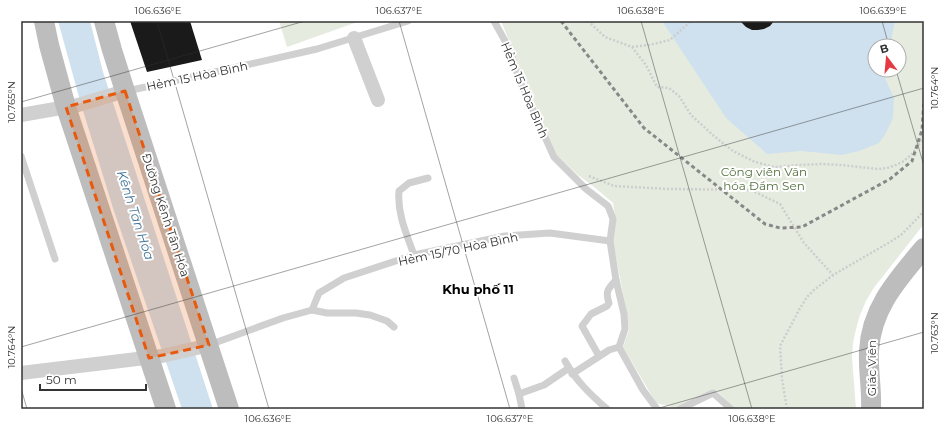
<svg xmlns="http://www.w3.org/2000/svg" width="945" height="430" font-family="Montserrat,sans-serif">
  <rect width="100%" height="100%" fill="#fff"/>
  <g fill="#e5ecdf" fill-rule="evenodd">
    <path d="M279 21H360L287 47Z"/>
    <path d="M501 21H924V224L873 289 866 301 860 315 856 329 853 343 852 357 856 409H735L717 391H712L676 408 656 403 623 347 629 330 627 314 613 242 615 217 613 203 593 186 578 175 557 155 543 124ZM875 46H899V70H875Z"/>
  </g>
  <g fill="#cfe1ee">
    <path d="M58 21H90L103 72 213 409H182L113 208 81 104Z"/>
    <path d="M662 21H895L890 46H875V70H885L884 76 894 98 893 118 886 133 879 143 859 151 842 155 801 151 767 154 726 118Z"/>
  </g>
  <g fill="#1a1a1a">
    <path d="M130 21H190L202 60 147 72Z"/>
    <path d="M740 21H774L770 26 764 29 758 30H752L746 27Z"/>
  </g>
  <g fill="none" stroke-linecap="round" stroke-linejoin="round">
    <g stroke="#cdcdcd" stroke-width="2.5" stroke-dasharray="2 2" stroke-linecap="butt">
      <path d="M588 21 605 37 632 47 646 65 657 87 669 88 679 96 691 115 714 136 733 151 755 162 774 167 798 165 822 164 841 165 869 168 878 169 887 168 896 165 904 161 912 154 918 146 924 135"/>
      <path d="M632 47 649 45 670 40 691 21"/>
      <path d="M589 176 614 186 669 189 751 190 780 204 804 243 833 275 890 242 901 235 910 226 924 211"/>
      <path d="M787 409 782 379 780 346 799 310 807 297 814 290 833 275"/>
    </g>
    <g stroke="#d0d0d0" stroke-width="7">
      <path d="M494 21 510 50 519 79 554 157 586 189 608 206 613 219 610 241 616 280 624 314 625 329 619 347 643 390 657 409"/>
      <path d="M127 91 224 70 317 49 408 21"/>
      <path d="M21 156 55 259"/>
      <path d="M414 255C407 235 397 214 399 191L409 183 428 178"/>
      <path d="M312 310 327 313H356L370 315 387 321 394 327"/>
      <path d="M209 345 283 318 312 310 319 293 344 278 414 255 505 236 550 233 610 241"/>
      <path d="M599 356 582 326 591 314 607 306 609 303C605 291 608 289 616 280"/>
      <path d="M565 361C576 381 591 395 607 409"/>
      <path d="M572 374 609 350 619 347"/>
      <path d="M514 378 519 394 522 409"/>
      <path d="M519 394 544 385 569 368"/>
      <path d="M680 409 713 393 731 409"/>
    </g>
    <g stroke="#d0d0d0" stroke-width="14">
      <path d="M354 38 378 100"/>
      <path d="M21 115 78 105 125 91"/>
      <path d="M21 373 162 356 197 348 209 345"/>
    </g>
    <g stroke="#bdbdbd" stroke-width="20">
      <path d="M44 21 49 45 66 107 166 409"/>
      <path d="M104 21 112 50 125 91 229 409"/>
      <path d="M871 409C872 390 868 370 869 351 871 308 898 279 924 248"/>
    </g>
    <path stroke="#888" stroke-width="3" stroke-dasharray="4 3" stroke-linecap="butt" d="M561 21 644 128 765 224 780 228 802 227 890 179 912 161 922 130 924 100"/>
  </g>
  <path fill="#e8590c" fill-opacity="0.2" stroke="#e8590c" stroke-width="3" stroke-dasharray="8 5" stroke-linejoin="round" d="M125 91 209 345 149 358 66 107Z"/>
  <path fill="none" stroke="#333" stroke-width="1" stroke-opacity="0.45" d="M157 21 269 409M399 21 510 409M641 21 752 409M882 21 889 46M896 70 924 166M21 102 305 21M21 347 924 88M21 388 27 409M656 409 924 332"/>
  <g text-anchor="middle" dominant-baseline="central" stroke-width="4" stroke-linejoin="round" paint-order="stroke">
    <g font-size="12" fill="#333" stroke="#fff">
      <text transform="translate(197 76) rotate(-12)">Hẻm 15 Hòa Bình</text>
      <text transform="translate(525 90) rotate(67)">Hẻm 15 Hòa Bình</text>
      <text transform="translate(166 215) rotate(72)">Đường Kênh Tân Hóa</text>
      <text transform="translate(458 249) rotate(-12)">Hẻm 15/70 Hòa Bình</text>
      <text transform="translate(871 368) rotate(-90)">Giác Viên</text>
    </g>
    <g font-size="12" fill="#54703f" stroke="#fff">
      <text x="764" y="171">Công viên Văn<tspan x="764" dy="14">hóa Đầm Sen</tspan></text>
    </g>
    <g font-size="13" font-style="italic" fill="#3f7296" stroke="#fff">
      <text transform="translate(136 215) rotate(72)">Kênh Tân Hóa</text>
    </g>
    <g font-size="13" font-weight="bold" fill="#000" stroke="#fff">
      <text x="478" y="289">Khu phố 11</text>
    </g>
  </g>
  <rect width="945" height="430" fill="none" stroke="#ffffff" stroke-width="44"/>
  <g transform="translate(887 58) rotate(344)"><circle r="19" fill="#ffffff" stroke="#adadad"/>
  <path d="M0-3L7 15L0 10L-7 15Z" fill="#e53a41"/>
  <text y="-6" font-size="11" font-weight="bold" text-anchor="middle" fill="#333333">B</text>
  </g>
  <path d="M40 384v6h106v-6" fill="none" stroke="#333333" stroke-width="2"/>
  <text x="46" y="384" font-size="12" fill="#333333" stroke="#ffffff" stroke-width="3" paint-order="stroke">50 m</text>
  <rect x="22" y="22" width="901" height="386" fill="none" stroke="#333" stroke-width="1.5"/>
  <g font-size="10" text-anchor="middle" fill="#333">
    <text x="158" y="14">106.636°E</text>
    <text x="399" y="14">106.637°E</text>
    <text x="641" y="14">106.638°E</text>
    <text x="883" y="14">106.639°E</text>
    <text transform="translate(934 88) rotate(-90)" y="4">10.764°N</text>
    <text transform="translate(11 102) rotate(-90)" y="4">10.765°N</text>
    <text transform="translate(934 333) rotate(-90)" y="4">10.763°N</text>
    <text transform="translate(11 347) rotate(-90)" y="4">10.764°N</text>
    <text x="268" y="422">106.636°E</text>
    <text x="510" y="422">106.637°E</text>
    <text x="752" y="422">106.638°E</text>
  </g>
</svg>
